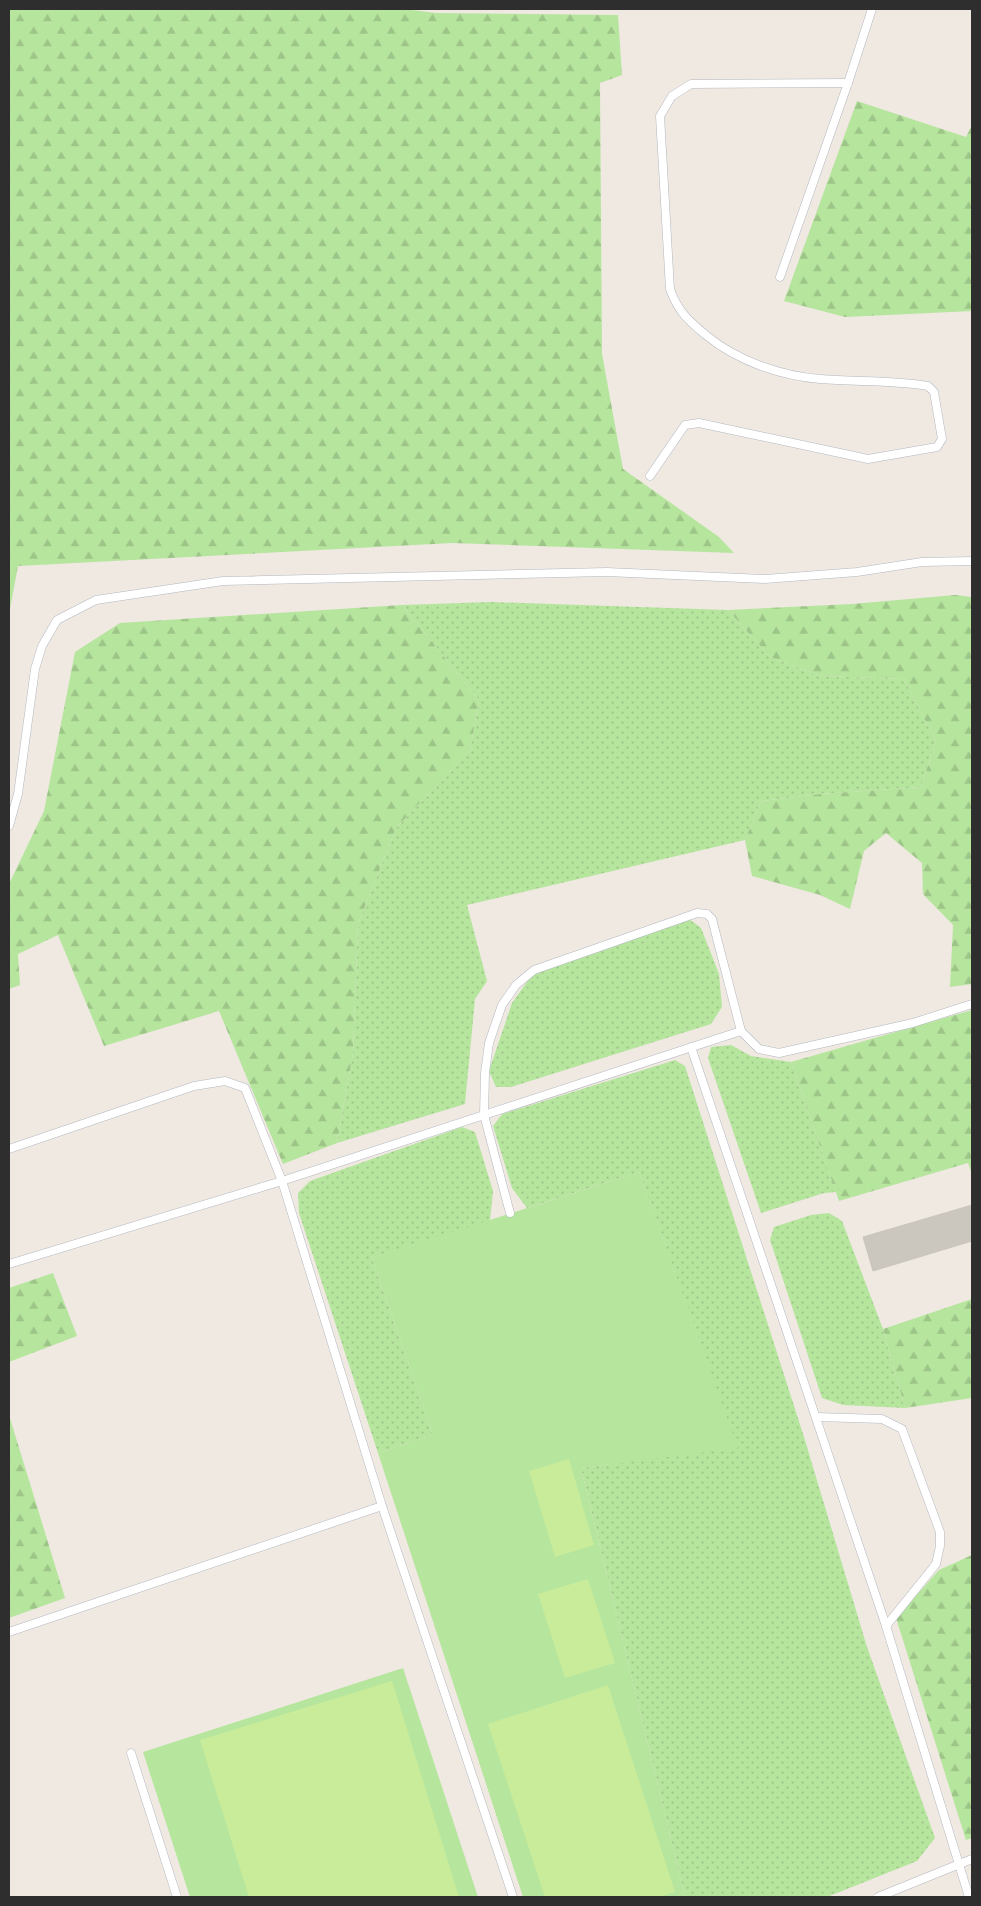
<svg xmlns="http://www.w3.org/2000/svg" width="981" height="1906" font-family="Ubuntu,sans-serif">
  <defs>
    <pattern id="grass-dots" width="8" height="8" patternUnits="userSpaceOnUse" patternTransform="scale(1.25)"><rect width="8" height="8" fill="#b6e59e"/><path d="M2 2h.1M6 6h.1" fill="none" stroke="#9dc588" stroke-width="1.8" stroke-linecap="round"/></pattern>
    <pattern id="forest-firs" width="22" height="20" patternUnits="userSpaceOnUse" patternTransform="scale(1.25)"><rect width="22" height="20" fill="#b6e59e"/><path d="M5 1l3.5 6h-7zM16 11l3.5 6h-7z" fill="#9dc588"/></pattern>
  </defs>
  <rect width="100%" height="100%" fill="#efe9e1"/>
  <g fill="url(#grass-dots)">
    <path d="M491 602 728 610 770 657 821 676 904 679 936 741 921 787 820 794 761 801 745 840 467 905 487 981 475 999 465 1104 337 1143 353 1053 358 924 396 828 470 750 479 700 402 605Z"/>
    <path d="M689 919 701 928 719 974 722 1007 711 1024 511 1087H496L489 1071 512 1003 534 972Z"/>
    <path d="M731 1045 751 1056 791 1062 836 1192 824 1193 761 1213 708 1058 711 1047Z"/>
    <path d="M675 1060 685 1066 804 1437 867 1647 935 1838 917 1861 827 1897H685L581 1468 737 1447 639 1172 527 1208 512 1188 493 1126 502 1114Z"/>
    <path d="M462 1127 475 1132 493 1191 490 1221 372 1258 433 1435 378 1453 299 1213 298 1193 310 1181Z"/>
    <path d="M829 1213 842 1221 883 1329 905 1408 843 1405 822 1398 770 1240 774 1227 811 1215Z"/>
  </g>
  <g fill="url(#forest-firs)">
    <path d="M9 9H404L436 13 618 15 622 75 600 83 602 354 623 469 719 537 734 553 452 543 18 566 9 614Z"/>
    <path d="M857 101 966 137 972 125V311L845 317 784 301Z"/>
    <path d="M955 595 972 597V984L950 987 953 925 923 894 922 863 886 833 864 851 850 909 820 895 752 876 745 840 761 801 820 794 921 787 936 741 904 679 821 676 770 657 728 610 852 604Z"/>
    <path d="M402 605 479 700 470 750 396 828 358 924 353 1053 337 1143 283 1164 219 1011 104 1046 58 935 18 954 20 985 9 989V884L44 811 75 652 120 623Z"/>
    <path d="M972 1010V1174L968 1163 839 1201 791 1062Z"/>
    <path d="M53 1273 77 1336 9 1362V1288Z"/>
    <path d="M972 1299V1398L905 1408 883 1329Z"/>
    <path d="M9 1415 65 1598 9 1618Z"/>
    <path d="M972 1555V1838L966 1840 896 1618 939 1570Z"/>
  </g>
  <g fill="#b6e59e">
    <path d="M639 1172 738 1448 581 1468 685 1897H523L378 1453 433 1435 372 1258Z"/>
    <path d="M403 1668 478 1897H190L143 1752Z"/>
  </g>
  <g fill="#c9ec9a">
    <path d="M569 1459 594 1545 555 1557 529 1471Z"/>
    <path d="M588 1579 615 1663 565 1678 538 1594Z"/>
    <path d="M392 1681 459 1897H249L200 1740Z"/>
    <path d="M608 1685 675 1892 659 1897H545L488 1724Z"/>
  </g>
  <path fill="#cbc7bf" stroke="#cbc5ba" d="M972 1205V1241L873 1271 863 1237Z"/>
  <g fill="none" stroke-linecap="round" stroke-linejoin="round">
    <g stroke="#b4b7c1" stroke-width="9">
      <g id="lane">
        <path d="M780 277 848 83 872 9"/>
        <path d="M650 476 685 425 699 423 868 459 937 447 942 439 934 392 928 386C893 380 856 382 820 379 781 376 738 361 707 336 689 321 678 312 670 289L660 116 672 96 691 84 848 83"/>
        <path d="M9 826 18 794 35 669 42 646 57 620 96 600 223 581 607 572 765 579 857 572 922 562 972 561"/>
        <path d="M691 1047 886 1626 969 1897"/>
        <path d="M9 1149 194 1086 225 1081 245 1088 282 1181 382 1506 513 1897"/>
        <path d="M510 1213 484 1115 485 1073 489 1043 502 1005 516 985 534 970 697 913 707 914 712 919 741 1031 759 1049 779 1053 913 1023 972 1004"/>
        <path d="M9 1264 282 1181 741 1031"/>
        <path d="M816 1417 882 1419 902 1429 940 1532V1546L936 1564 886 1626"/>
        <path d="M9 1632 382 1506"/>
        <path d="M131 1753 177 1897"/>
        <path d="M878 1897 972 1859"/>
      </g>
    </g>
    <use href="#lane" stroke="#fff" stroke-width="8"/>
  </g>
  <rect width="981" height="1906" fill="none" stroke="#2e2e2e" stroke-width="20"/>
</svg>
